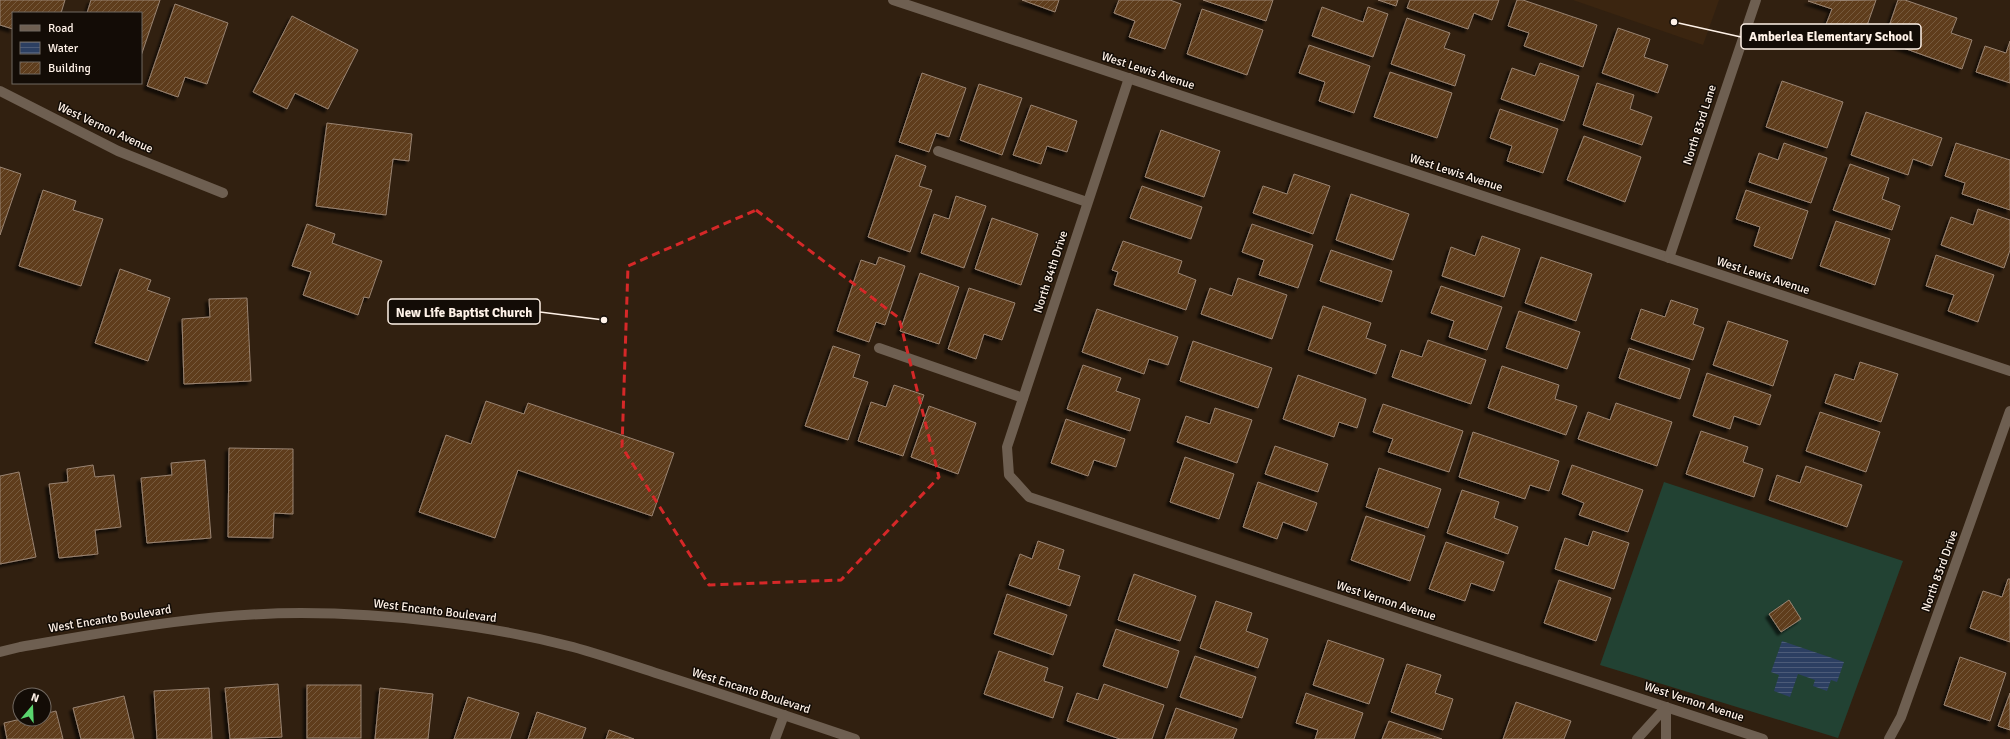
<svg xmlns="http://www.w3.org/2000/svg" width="2010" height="739" font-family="Signika,sans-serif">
  <defs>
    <pattern id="water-rules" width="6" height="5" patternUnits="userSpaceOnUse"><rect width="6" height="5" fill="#2c3f62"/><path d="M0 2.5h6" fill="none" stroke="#4c5b78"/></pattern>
    <pattern id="building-hatch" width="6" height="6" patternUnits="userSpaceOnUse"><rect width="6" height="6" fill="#5e3d1d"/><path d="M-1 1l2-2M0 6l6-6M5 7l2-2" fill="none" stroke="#765a3e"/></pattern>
    <filter id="shadow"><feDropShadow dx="-3.5" dy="3.5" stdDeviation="1" flood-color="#0009"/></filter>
  </defs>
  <rect width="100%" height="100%" fill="#312010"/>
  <path fill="#3b2510" d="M1573 0H1719L1703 45Z"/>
  <path fill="#224233" d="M1664 482 1903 561 1838 738 1600 665Z"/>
  <path fill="url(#water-rules)" d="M1782 641 1844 662 1837 682 1831 680 1827 691 1813 686 1815 680 1798 674 1790 697 1774 691 1779 675 1771 672Z"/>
  <g fill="url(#building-hatch)" stroke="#9a8472" filter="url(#shadow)">
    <path d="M0 0H65L61 13H13V29L0 25Z"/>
    <path d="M91 0H160L141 56V13H87Z"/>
    <path d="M1022 0H1059L1055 12Z"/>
    <path d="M1119 0H1170L1181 4 1165 49 1129 37 1135 21 1114 13Z"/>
    <path d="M1203 0H1273L1266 21Z"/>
    <path d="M1378 0H1398L1396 6Z"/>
    <path d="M1410 0H1499L1492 20 1474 13 1468 29 1407 8Z"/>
    <path d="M1517 0H1523L1597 25 1583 67 1524 46 1529 33 1508 26Z"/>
    <path d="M1876 0 1862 40 1825 27 1832 9 1808 1Z"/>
    <path d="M1898 0H1905L1957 18 1951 33 1972 40 1962 69 1884 41Z"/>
    <path d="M175 4 228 23 207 84 185 77 178 97 147 86Z"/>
    <path d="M1322 7 1363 22 1368 7 1388 14 1373 57 1312 36Z"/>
    <path d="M1202 9 1263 30 1247 75 1187 54Z"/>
    <path d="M292 16 358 50 328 109 295 93 287 109 253 92Z"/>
    <path d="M1407 18 1450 33 1444 48 1465 55 1455 86 1391 64Z"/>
    <path d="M1618 28 1650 39 1644 57 1668 65 1658 93 1602 73Z"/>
    <path d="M2010 41V83L1976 72 1985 46 2006 53Z"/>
    <path d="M1309 45 1370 66 1354 113 1319 101 1325 82 1299 73Z"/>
    <path d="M1540 63 1579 76 1564 121 1501 99 1512 68 1535 76Z"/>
    <path d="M1390 72 1452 93 1437 138 1374 117Z"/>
    <path d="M922 73 966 88 949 137 936 133 929 152 899 142Z"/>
    <path d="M1782 81 1843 102 1827 148 1766 127Z"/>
    <path d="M1597 83 1634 95 1630 109 1652 117 1642 145 1583 125Z"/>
    <path d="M979 84 1022 98 1002 155 960 140Z"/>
    <path d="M1031 105 1077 121 1067 152 1047 146 1041 164 1013 155Z"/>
    <path d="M1500 109 1558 129 1543 173 1507 161 1512 146 1490 138Z"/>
    <path d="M1866 112 1942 138 1932 166 1913 159 1908 175 1851 155Z"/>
    <path d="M327 123 412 134 409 161 393 159 386 215 316 206Z"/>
    <path d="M1161 130 1220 151 1204 197 1145 177Z"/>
    <path d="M1584 136 1641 157 1625 202 1567 180Z"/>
    <path d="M1784 143 1827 158 1811 203 1749 182 1759 153 1778 160Z"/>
    <path d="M1956 143 2010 160V210L1962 194 1965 183 1945 176Z"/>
    <path d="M896 155 926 166 919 186 932 190 910 252 868 237Z"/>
    <path d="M1850 164 1889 178 1882 199 1900 206 1892 230 1833 210Z"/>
    <path d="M0 167 21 174 0 235Z"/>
    <path d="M1294 174 1330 186 1313 234 1253 213 1263 186 1287 194Z"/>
    <path d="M1142 186 1202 207 1191 239 1130 218Z"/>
    <path d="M43 190 76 201 73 210 103 219 81 286 19 266Z"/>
    <path d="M1746 190 1808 211 1792 259 1754 246 1760 227 1736 219Z"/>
    <path d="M1351 194 1409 214 1393 260 1336 240Z"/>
    <path d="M956 196 986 206 964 268 921 253 934 214 949 219Z"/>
    <path d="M1978 209 2010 220V250L2004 268 1941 245 1951 217 1973 225Z"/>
    <path d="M992 218 1038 234 1021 285 975 269Z"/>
    <path d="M1836 221 1890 239 1875 285 1820 266Z"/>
    <path d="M307 224 335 234 332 243 382 261 369 298 364 297 358 315 303 295 311 272 292 266Z"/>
    <path d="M1252 224 1313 245 1298 288 1259 275 1264 260 1242 252Z"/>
    <path d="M1482 236 1520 249 1504 297 1442 276 1451 247 1475 256Z"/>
    <path d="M1123 241 1182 261 1178 273 1196 280 1186 310 1114 285 1118 272 1112 270Z"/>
    <path d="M1331 250 1392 271 1382 302 1320 281Z"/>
    <path d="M1936 255 1994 275 1978 322 1948 311 1954 295 1926 286Z"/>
    <path d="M879 257 905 266 885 325 876 322 869 342 837 331 861 260 876 265Z"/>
    <path d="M1541 257 1592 274 1576 321 1525 303Z"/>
    <path d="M120 269 151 280 147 290 170 298 148 361 95 343Z"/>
    <path d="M920 273 959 287 939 344 900 331Z"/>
    <path d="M1238 278 1287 295 1272 339 1201 314 1210 288 1232 296Z"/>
    <path d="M1441 286 1502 307 1487 350 1449 337 1454 321 1431 313Z"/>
    <path d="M969 288 1015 303 1002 340 984 334 976 359 948 349Z"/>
    <path d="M247 298 251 381 184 384 182 319 210 317 209 299Z"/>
    <path d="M1671 300 1698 309 1693 324 1704 328 1693 360 1631 339 1641 309 1665 317Z"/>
    <path d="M1323 306 1371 323 1366 338 1386 345 1376 374 1308 350Z"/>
    <path d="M1097 309 1178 337 1168 365 1149 359 1144 374 1082 352Z"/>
    <path d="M1519 311 1580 332 1567 369 1506 348Z"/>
    <path d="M1728 321 1788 341 1773 386 1713 365Z"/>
    <path d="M1428 340 1486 360 1471 404 1392 377 1401 350 1422 357Z"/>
    <path d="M1193 341 1272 368 1258 408 1180 381Z"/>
    <path d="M833 346 860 355 853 377 868 382 848 440 805 426Z"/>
    <path d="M1629 348 1690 369 1680 399 1619 378Z"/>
    <path d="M1860 362 1898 374 1881 422 1825 403 1835 374 1854 380Z"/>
    <path d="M1083 365 1121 378 1116 391 1140 399 1130 431 1067 409Z"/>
    <path d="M1502 366 1559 385 1555 399 1577 406 1566 435 1488 408Z"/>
    <path d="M1707 373 1771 395 1760 425 1734 416 1730 429 1693 416Z"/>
    <path d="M1298 375 1366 399 1357 428 1339 422 1334 437 1283 419Z"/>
    <path d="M894 385 924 395 903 456 858 441 871 402 886 407Z"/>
    <path d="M486 401 524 414 528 403 674 453 652 516 518 470 495 538 419 512 446 435 471 444Z"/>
    <path d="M1616 403 1672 422 1657 466 1578 439 1588 412 1610 420Z"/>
    <path d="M1383 404 1463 431 1449 472 1388 452 1393 439 1373 432Z"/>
    <path d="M929 406 976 423 958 474 911 457Z"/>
    <path d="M1215 408 1252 420 1237 463 1177 442 1186 416 1210 424Z"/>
    <path d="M1820 412 1880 432 1866 472 1806 451Z"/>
    <path d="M1066 419 1125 439 1116 467 1094 460 1088 476 1051 463Z"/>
    <path d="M1701 431 1748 447 1743 462 1763 469 1754 497 1686 474Z"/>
    <path d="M1473 432 1559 461 1549 491 1530 485 1525 499 1459 477Z"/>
    <path d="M1275 446 1328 464 1318 492 1265 474Z"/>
    <path d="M229 448 293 449V514L274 513 273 538 228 537Z"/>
    <path d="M1185 457 1234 474 1219 519 1170 502Z"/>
    <path d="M205 460 211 538 147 543 141 478 172 475 171 463Z"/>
    <path d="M93 465 95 477 114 475 121 527 95 530 98 554 59 558 49 484 68 482 67 469Z"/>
    <path d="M1572 465 1643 490 1628 532 1579 515 1584 503 1562 494Z"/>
    <path d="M1806 466 1862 485 1847 527 1769 500 1777 475 1800 483Z"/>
    <path d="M1379 468 1441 489 1428 528 1366 507Z"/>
    <path d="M19 472 36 557 0 564V476Z"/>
    <path d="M1258 482 1317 503 1307 531 1283 522 1277 539 1243 527Z"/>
    <path d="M1462 490 1499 502 1494 518 1518 527 1508 554 1447 533Z"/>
    <path d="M1366 516 1425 536 1410 581 1351 560Z"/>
    <path d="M1593 531 1629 543 1614 589 1555 569 1565 538 1588 546Z"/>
    <path d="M1038 541 1064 550 1058 569 1080 576 1070 606 1009 585 1020 554 1032 559Z"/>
    <path d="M1446 542 1504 562 1494 591 1471 583 1465 601 1429 589Z"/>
    <path d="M1134 574 1196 596 1180 641 1118 620Z"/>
    <path d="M2008 579H2010V642L1970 628 1983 591 2002 597Z"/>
    <path d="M1559 580 1611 598 1596 641 1544 623Z"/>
    <path d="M1007 594 1067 615 1053 655 994 634Z"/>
    <path d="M1789 600 1801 619 1781 632 1769 614Z"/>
    <path d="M1216 601 1252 613 1246 631 1268 639 1258 668 1200 648Z"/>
    <path d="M1116 629 1179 651 1167 688 1103 666Z"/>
    <path d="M1328 640 1384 659 1369 704 1313 685Z"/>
    <path d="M999 651 1048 668 1044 681 1063 687 1053 718 984 694Z"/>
    <path d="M1195 656 1256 677 1242 718 1180 697Z"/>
    <path d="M1960 657 2006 673 1990 721 1944 705Z"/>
    <path d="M1407 664 1441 675 1435 693 1453 699 1443 730 1391 712Z"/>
    <path d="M278 684 282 737 230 739 225 688Z"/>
    <path d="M1104 684 1164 705 1152 739H1120L1067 721 1077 693 1098 700Z"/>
    <rect x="307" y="685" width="54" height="53"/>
    <path d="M209 688 212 739H157L154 691Z"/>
    <path d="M380 688 433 694 428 739H375Z"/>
    <path d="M1306 693 1363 713 1354 739H1315L1318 730 1296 723Z"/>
    <path d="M2010 693V730L1998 726Z"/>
    <path d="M124 696 134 739H81L73 708Z"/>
    <path d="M468 697 519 713 510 739H454Z"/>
    <path d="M1516 702 1571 721 1564 739H1503Z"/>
    <path d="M1176 708 1237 729 1233 739H1165Z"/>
    <path d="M56 711 63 739H7L4 723 21 719H44V714Z"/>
    <path d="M537 712 586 728 582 739H528Z"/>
    <path d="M1389 721 1442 739H1382Z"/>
    <path d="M609 730 634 739H606Z"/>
  </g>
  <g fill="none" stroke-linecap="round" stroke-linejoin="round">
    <g stroke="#6e5f51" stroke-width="10">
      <path d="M938 151 1087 202"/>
      <path d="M879 348 1023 398"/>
      <path d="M775 739 784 715"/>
    </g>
    <g stroke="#6e5f51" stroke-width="10">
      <path d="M893 0 2010 371"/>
      <path d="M1129 78 1007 447 1009 475 1029 497 1763 739"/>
      <path d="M0 91 118 151 223 193"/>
      <path d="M1669 258 1756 0"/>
      <path d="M1666 707V739"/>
      <path d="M1637 739 1666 707"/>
      <path d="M1889 739 1901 717 2010 411"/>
    </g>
    <path stroke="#6e5f51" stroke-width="10" d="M0 652 20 647C113 631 206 613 301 613 388 613 489 625 573 647 602 655 631 665 659 674 725 695 790 717 855 739"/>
  </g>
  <path fill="none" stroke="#d62828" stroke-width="3" stroke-dasharray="8 5" stroke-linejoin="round" d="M756 210 899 318 939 477 841 580 709 585 622 447 628 266Z"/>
  <g text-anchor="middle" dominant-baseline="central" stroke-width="3" stroke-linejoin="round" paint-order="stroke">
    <g font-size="12" fill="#fff2e8" stroke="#130c06">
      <text transform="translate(1148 71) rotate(18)">West Lewis Avenue</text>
      <text transform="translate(1700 125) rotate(-72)">North 83rd Lane</text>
      <text transform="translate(105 128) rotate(25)">West Vernon Avenue</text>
      <text transform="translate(1456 173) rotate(18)">West Lewis Avenue</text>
      <text transform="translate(1051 272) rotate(-72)">North 84th Drive</text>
      <text transform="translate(1763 276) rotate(18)">West Lewis Avenue</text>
      <text transform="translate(1940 571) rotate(-70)">North 83rd Drive</text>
      <text transform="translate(1386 601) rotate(18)">West Vernon Avenue</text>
      <text transform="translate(435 611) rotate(7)">West Encanto Boulevard</text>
      <text transform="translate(110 619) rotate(-9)">West Encanto Boulevard</text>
      <text transform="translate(751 691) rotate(18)">West Encanto Boulevard</text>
      <text transform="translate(1694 702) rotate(18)">West Vernon Avenue</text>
    </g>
  </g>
  <path fill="none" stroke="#fff2e8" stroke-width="1.5" d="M1674 22L1741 37M604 320L540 312"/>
  <g fill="#fff2e8" stroke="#130c06" stroke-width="1.5">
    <circle cx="1674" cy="22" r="4"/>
    <circle cx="604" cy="320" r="4"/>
  </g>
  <g fill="#130c06" stroke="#fff2e8" stroke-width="1.5">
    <rect x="1741" y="24" width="180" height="25" rx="4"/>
    <rect x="388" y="299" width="152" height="25" rx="4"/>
  </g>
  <g font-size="13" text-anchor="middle" font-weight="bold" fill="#fff2e8">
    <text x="1831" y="41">Amberlea Elementary School</text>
    <text x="464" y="317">New Life Baptist Church</text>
  </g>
  <rect x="12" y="12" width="130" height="72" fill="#130c06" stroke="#716860"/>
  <rect x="20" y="25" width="20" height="6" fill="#6e5f51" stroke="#716860"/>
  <text x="48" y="32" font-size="12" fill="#fff2e8">Road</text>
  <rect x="20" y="42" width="20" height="12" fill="url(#water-rules)" stroke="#716860"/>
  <text x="48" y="52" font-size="12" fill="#fff2e8">Water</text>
  <rect x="20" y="62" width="20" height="12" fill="url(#building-hatch)" stroke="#716860"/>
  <text x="48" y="72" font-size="12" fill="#fff2e8">Building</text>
  <g transform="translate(32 707) rotate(19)"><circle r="19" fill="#130c06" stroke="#716860"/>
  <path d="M0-3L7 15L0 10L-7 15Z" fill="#5ad56e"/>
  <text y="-6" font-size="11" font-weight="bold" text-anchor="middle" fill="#fff2e8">N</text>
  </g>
</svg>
